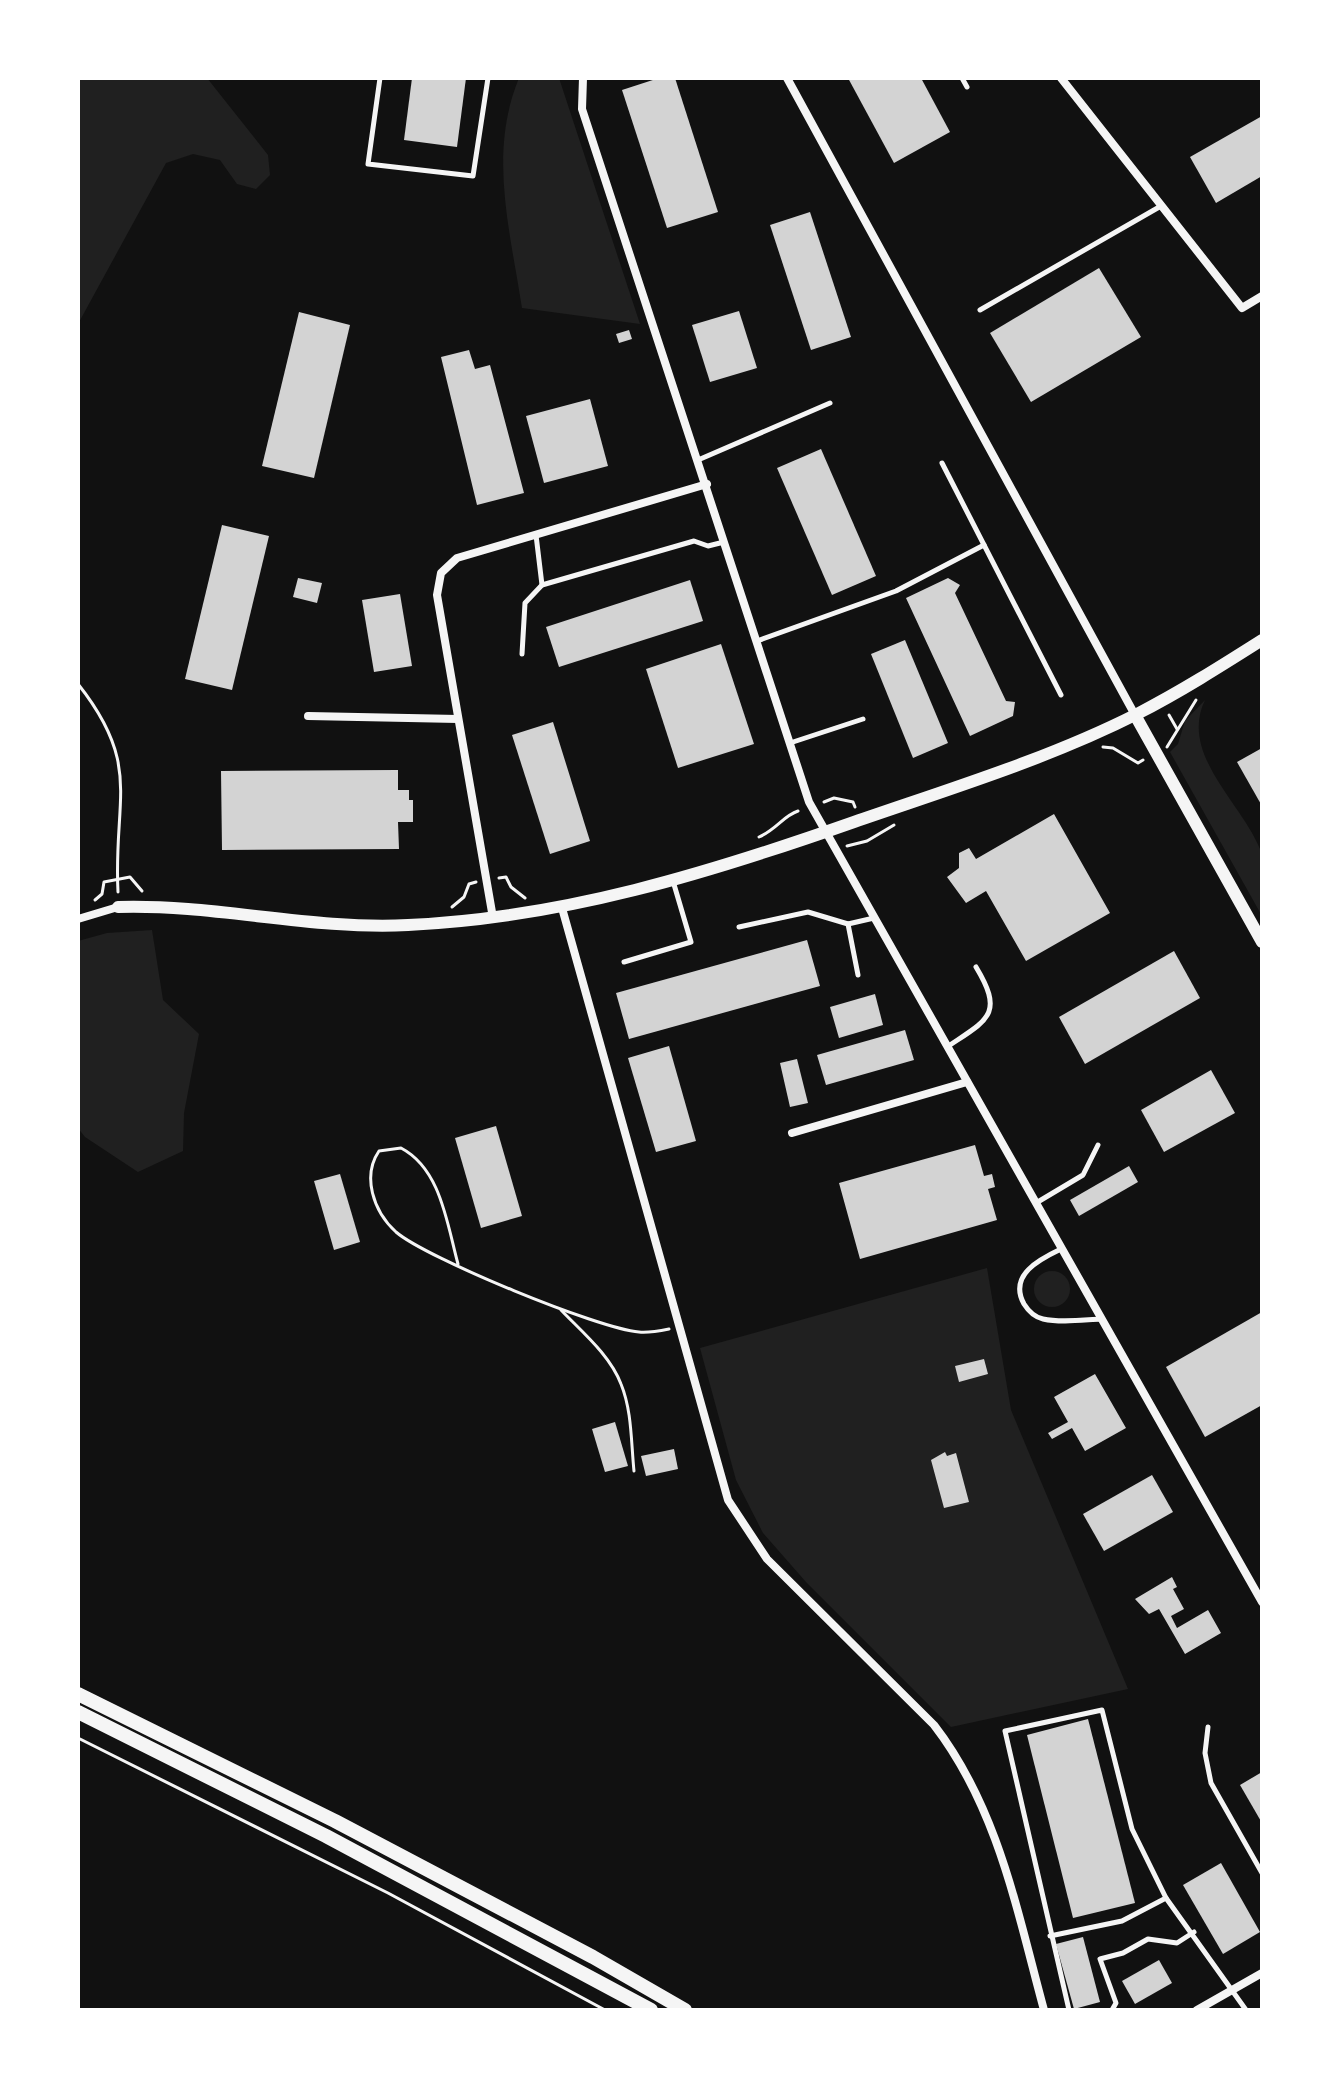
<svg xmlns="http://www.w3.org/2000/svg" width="1340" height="2088" font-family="Poppins,sans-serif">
  <rect width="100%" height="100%" fill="#111"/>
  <g fill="#202020">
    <path d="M78 78H207L268 155 270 175 256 189 237 184 220 160 193 154 166 163 78 324Z"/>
    <path d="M519 78H559L640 324 522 308C510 230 488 153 519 78Z"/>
    <path d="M1205 700C1179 754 1241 802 1260 849 1268 866 1262 897 1262 916L1170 752 1178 744 1185 721Z"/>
    <path d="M152 930 163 1000 199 1034 184 1113 183 1151 138 1172 85 1137 78 1128V941L107 933Z"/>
    <path d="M987 1268 1011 1410 1128 1689 951 1727 806 1582 763 1533 736 1480 700 1348Z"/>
    <circle cx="1052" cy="1289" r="18"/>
  </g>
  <g fill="#d3d3d3">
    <path d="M412 78H466L457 147 404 140Z"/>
    <path d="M659 78H675L718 212 667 228 622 90Z"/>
    <path d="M848 78H921L950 132 894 163Z"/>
    <path d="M1262 116V176L1216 203 1190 157Z"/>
    <path d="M810 212 851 337 811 350 770 225Z"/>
    <path d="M1099 268 1141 337 1031 402 990 333Z"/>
    <path d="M739 311 757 368 710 382 692 325Z"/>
    <path d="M299 312 350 325 314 478 262 466Z"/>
    <path d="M629 330 632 339 619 343 616 334Z"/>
    <path d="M469 350 475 369 490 365 524 493 477 505 441 357Z"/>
    <path d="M590 399 608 466 544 483 526 416Z"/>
    <path d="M821 449 876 576 832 595 777 468Z"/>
    <path d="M222 525 269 536 232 690 185 679Z"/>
    <path d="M298 578 322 583 317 603 293 597Z"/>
    <path d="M948 578 960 585 955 593 1006 701 1015 702 1013 716 970 736 906 598Z"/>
    <path d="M690 580 703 621 559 667 546 627Z"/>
    <path d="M400 594 412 666 374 672 362 600Z"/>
    <path d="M905 640 948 743 913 758 871 654Z"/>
    <path d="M721 644 754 744 678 768 646 669Z"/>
    <path d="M553 722 590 841 550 854 512 735Z"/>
    <path d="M1262 748V806L1237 762Z"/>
    <path d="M398 770V790H409V800H413V822H398L399 849 222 850 221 771Z"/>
    <path d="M1054 814 1110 913 1026 961 986 891 966 903 947 877 959 868V853L969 848 976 859Z"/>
    <path d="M807 940 820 986 629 1039 616 993Z"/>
    <path d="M1174 951 1200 998 1085 1064 1059 1017Z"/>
    <path d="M875 994 883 1025 839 1038 830 1007Z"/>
    <path d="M905 1030 914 1060 826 1085 817 1055Z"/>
    <path d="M669 1046 696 1141 656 1152 628 1058Z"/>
    <path d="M797 1059 808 1103 790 1107 780 1063Z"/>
    <path d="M1211 1070 1235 1113 1164 1152 1141 1110Z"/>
    <path d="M496 1126 522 1216 481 1228 455 1138Z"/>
    <path d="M975 1145 984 1176 992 1174 995 1187 988 1189 997 1220 860 1259 839 1183Z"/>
    <path d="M1129 1166 1138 1182 1079 1216 1070 1200Z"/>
    <path d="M340 1174 360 1242 334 1250 314 1181Z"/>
    <path d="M1262 1312V1405L1205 1437 1166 1367Z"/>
    <path d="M984 1359 988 1374 959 1382 955 1366Z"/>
    <path d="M1095 1374 1126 1428 1085 1451 1072 1428 1052 1439 1048 1433 1068 1422 1054 1397Z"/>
    <path d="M615 1422 628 1466 605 1472 592 1429Z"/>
    <path d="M674 1449 678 1469 646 1476 641 1456Z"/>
    <path d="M945 1452 947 1456 956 1453 969 1502 944 1508 931 1460Z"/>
    <path d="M1152 1475 1173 1512 1104 1551 1083 1514Z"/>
    <path d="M1172 1577 1177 1587 1173 1589 1184 1609 1171 1616 1177 1628 1208 1610 1221 1633 1185 1654 1159 1609 1149 1614 1135 1599Z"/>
    <path d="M1088 1719 1135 1903 1073 1918 1027 1735Z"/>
    <path d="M1262 1772V1823L1240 1785Z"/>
    <path d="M1221 1863 1260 1932 1223 1954 1183 1885Z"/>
    <path d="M1083 1937 1100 2002 1074 2009 1056 1944Z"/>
    <path d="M1159 1960 1172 1983 1135 2004 1122 1981Z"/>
  </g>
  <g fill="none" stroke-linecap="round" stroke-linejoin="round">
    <g stroke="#f5f5f5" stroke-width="3">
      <path d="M78 684C143 766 113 799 118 892"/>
      <path d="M1169 715 1177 729"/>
      <path d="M1103 747 1113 748 1138 763 1143 760"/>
      <path d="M1167 747 1196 700"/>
      <path d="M824 802 834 798 853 802 855 807"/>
      <path d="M759 837C777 829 783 816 798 811"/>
      <path d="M847 846 867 841 894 825"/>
      <path d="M499 878 506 877 511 887 525 898"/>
      <path d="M95 900 102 894 104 882 130 877 142 891"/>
      <path d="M452 907 464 897 469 884 476 882"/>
      <path d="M458 1264C447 1224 441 1169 401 1148L379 1151C362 1176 373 1211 396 1232 426 1258 599 1329 639 1332 649 1333 659 1331 669 1329"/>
      <path d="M561 1310C582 1332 610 1355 621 1384 632 1411 631 1442 634 1471"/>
      <path d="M78 1738 388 1893 605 2010"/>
    </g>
    <g stroke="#f5f5f5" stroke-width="5">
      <path d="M380 78 368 164 473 176 488 78"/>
      <path d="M962 78 967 87"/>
      <path d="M980 310 1161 206"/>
      <path d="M698 460 830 403"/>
      <path d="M942 463 1061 695"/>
      <path d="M536 535 542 585"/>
      <path d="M757 641 896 591 984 545"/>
      <path d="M522 654 525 603 542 585 694 541 708 546 724 542"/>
      <path d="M790 743 863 719"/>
      <path d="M848 924 858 975"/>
      <path d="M739 927 808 912 848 924 874 918"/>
      <path d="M624 962 691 942 673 881"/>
      <path d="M947 1047C987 1020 1005 1015 976 967"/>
      <path d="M1036 1203 1083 1175 1098 1145"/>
      <path d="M1061 1249C1040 1259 1008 1275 1024 1304 1029 1312 1034 1317 1043 1319 1061 1323 1082 1320 1101 1319"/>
      <path d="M1208 1727 1205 1753 1211 1783 1262 1873"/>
      <path d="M1050 1936 1122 1921 1166 1898"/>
      <path d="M1069 2010 1005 1731 1102 1710 1132 1829 1166 1898 1246 2010"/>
      <path d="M1112 2010 1116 2003 1100 1959 1123 1953 1148 1939 1177 1943 1194 1932"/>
    </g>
    <g stroke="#f5f5f5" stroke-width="8">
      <path d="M583 78 582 109 809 802 1262 1602"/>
      <path d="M787 78 1135 715"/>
      <path d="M1061 78 1242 308 1262 296"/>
      <path d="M308 716 458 719"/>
      <path d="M562 908 728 1500 767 1559 934 1725C998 1808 1017 1911 1044 2010"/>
      <path d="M493 918 437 595 441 573 457 558 707 484"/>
      <path d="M78 919 118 907"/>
      <path d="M792 1133 967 1082"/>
      <path d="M1197 2010 1262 1973"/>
    </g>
    <g stroke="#f5f5f5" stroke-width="12">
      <path d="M1135 715 1262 942"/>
      <path d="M118 907C215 904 310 930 408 925 563 918 709 873 854 822 949 789 1048 759 1137 714 1180 692 1221 666 1262 640"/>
    </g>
    <g stroke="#f5f5f5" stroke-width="14">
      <path d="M78 1694 335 1821 593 1957 685 2010"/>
      <path d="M78 1712 326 1836 651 2010"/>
    </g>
  </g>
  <rect width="1340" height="2088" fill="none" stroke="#ffffff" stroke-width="160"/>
</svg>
